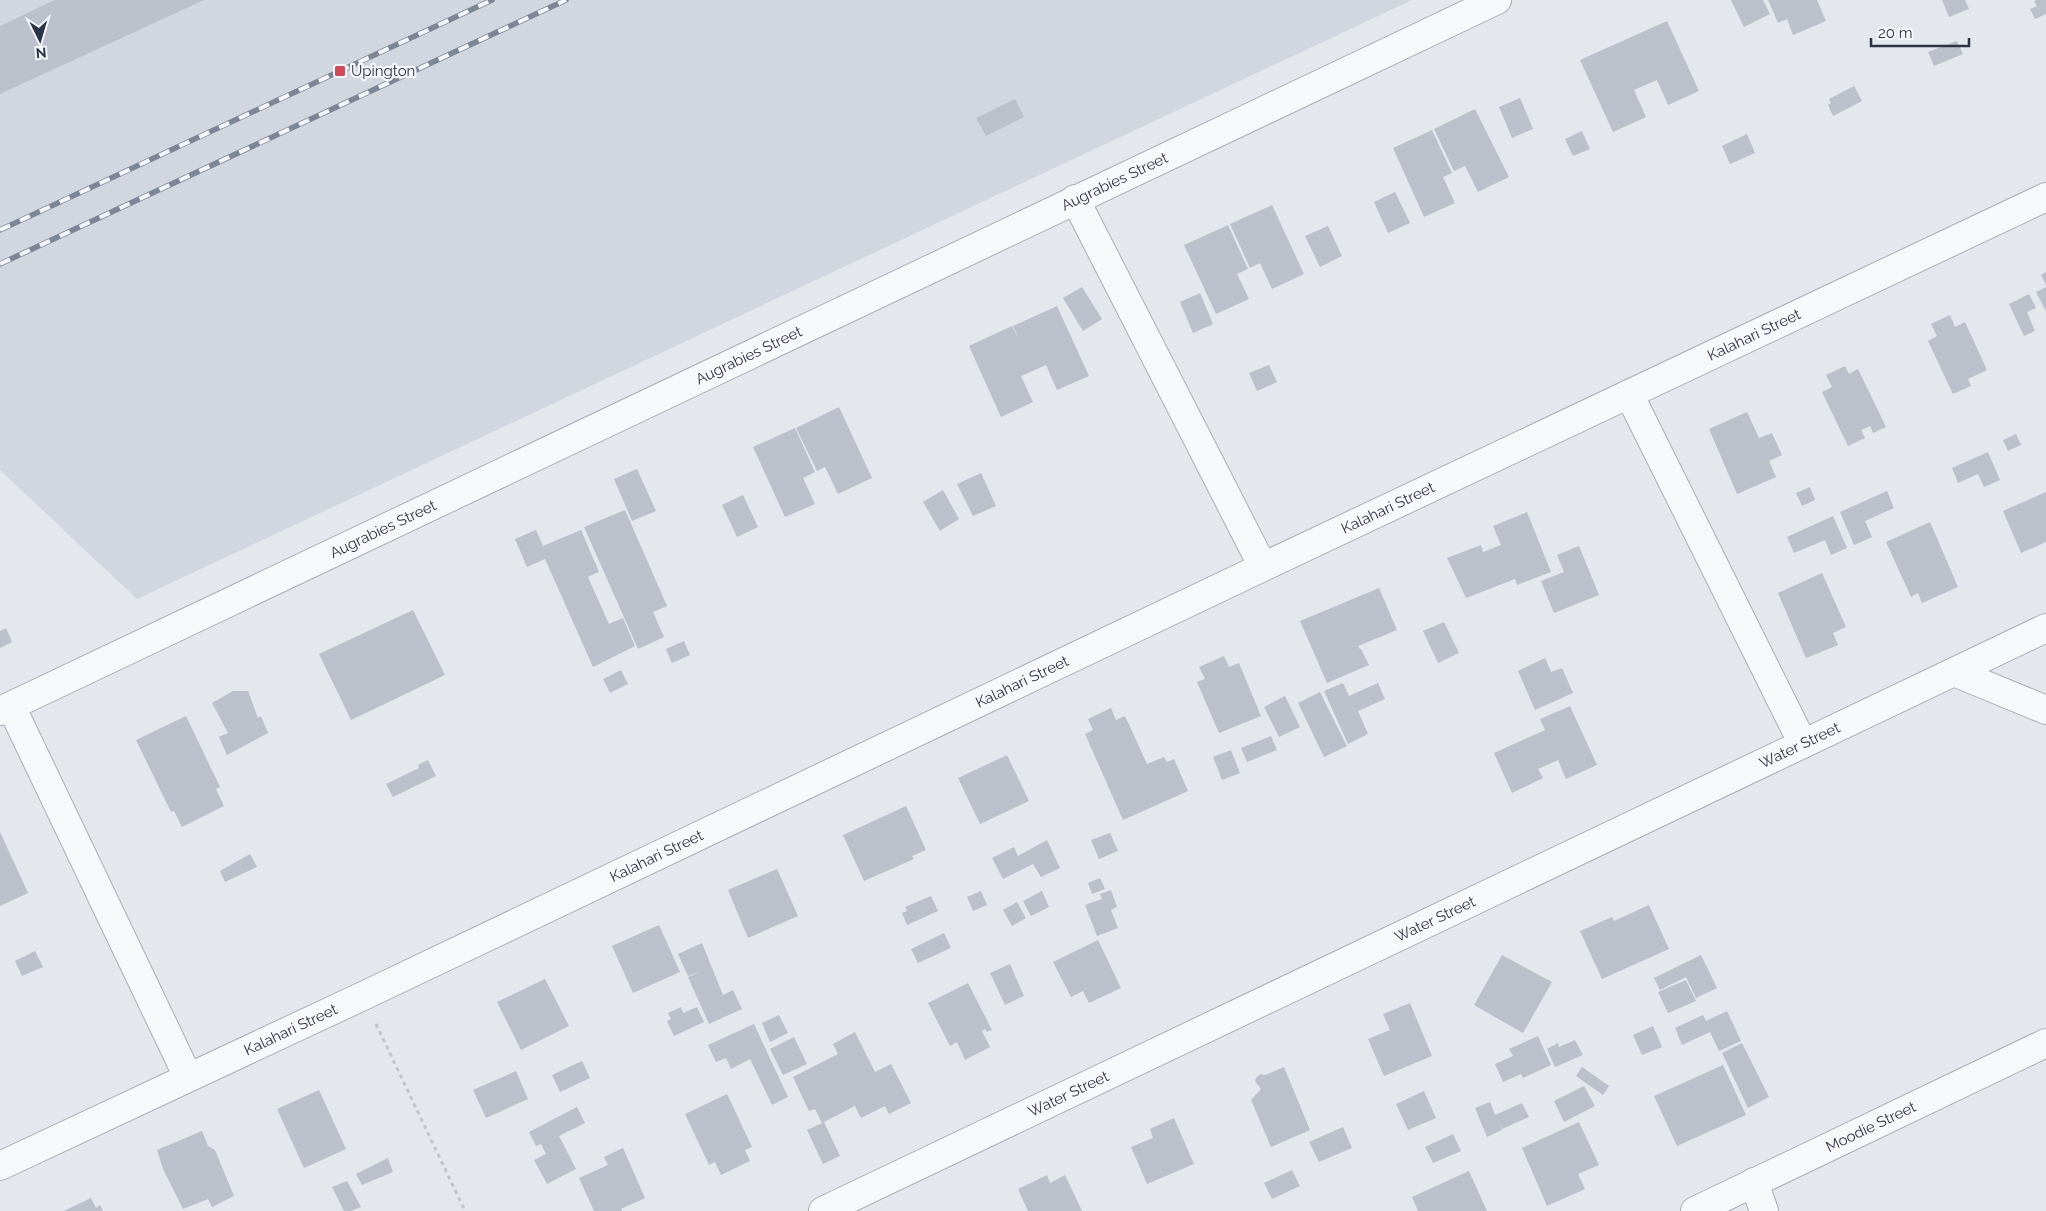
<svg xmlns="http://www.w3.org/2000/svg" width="2046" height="1211" font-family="Raleway,sans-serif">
  <rect width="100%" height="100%" fill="#e4e7ec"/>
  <path fill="#d2d6de" d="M0 0H1412L137 599 0 470Z"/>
  <g fill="#bbc0ca">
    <path d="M55 0H204L0 94V26Z"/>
    <path d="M1731 0H1763L1770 14 1744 27Z"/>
    <path d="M1768 0H1817L1826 21 1793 35 1787 19 1778 23Z"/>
    <path d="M1942 0H1965L1969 9 1949 17Z"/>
    <path d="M2037 0H2046V14L2035 19 2030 9 2037 6 2034 1Z"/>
    <path d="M1667 21 1699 91 1668 105 1657 80 1634 90 1646 117 1613 132 1580 60Z"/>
    <path d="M1957 41 1963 54 1934 66 1928 52Z"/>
    <path d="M1854 86 1862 101 1833 116 1828 105 1831 103 1829 99Z"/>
    <path d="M1520 98 1533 129 1512 138 1499 107Z"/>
    <path d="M1015 99 1024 117 986 136 976 118Z"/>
    <path d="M1475 109 1509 177 1478 192 1465 166 1454 171 1434 129Z"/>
    <path d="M1432 130 1452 173 1443 177 1455 203 1424 217 1393 148Z"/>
    <path d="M1582 131 1590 149 1573 156 1565 139Z"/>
    <path d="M1747 134 1755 153 1730 164 1722 146Z"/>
    <path d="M1395 192 1410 223 1388 233 1374 202Z"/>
    <path d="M1272 205 1304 274 1272 289 1260 263 1250 268 1230 224Z"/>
    <path d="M1228 225 1248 269 1237 274 1249 299 1216 314 1184 245Z"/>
    <path d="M1328 226 1342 256 1320 267 1305 236Z"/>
    <path d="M2046 272V285L2041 275Z"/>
    <path d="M1082 287 1102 319 1083 331 1063 298Z"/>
    <path d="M2046 287V311L2036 292Z"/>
    <path d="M1200 293 1213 324 1193 333 1180 302Z"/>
    <path d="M2029 294 2036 308 2027 312 2035 331 2024 336 2009 304Z"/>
    <path d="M1057 306 1089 376 1057 390 1046 365 1021 376 1033 402 1001 417 969 346 1012 326 1019 339 1013 326Z"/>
    <path d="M1950 315 1955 327 1965 322 1987 370 1968 379 1971 386 1953 394 1928 341 1937 336 1931 324Z"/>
    <path d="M1269 365 1277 382 1257 391 1249 373Z"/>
    <path d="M1845 366 1849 374 1858 369 1886 427 1873 433 1870 426 1861 430 1865 438 1848 446 1822 392 1832 387 1826 375Z"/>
    <path d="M839 407 872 478 838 494 825 467 817 471 796 428Z"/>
    <path d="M1747 412 1759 438 1772 433 1782 455 1769 461 1776 477 1737 494 1709 429Z"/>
    <path d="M795 428 815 472 803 478 815 504 785 517 753 447Z"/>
    <path d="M2016 434 2021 445 2008 451 2003 440Z"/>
    <path d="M1988 452 2000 480 1984 487 1978 474 1958 483 1952 468Z"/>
    <path d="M637 469 656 511 632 521 614 479Z"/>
    <path d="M981 473 996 506 973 516 957 484Z"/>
    <path d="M1810 487 1815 500 1802 506 1796 493Z"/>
    <path d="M943 490 959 519 940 531 923 502Z"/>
    <path d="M1887 491 1894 508 1865 521 1872 537 1854 545 1840 512Z"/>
    <path d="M2046 492V542L2021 553 2003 511Z"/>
    <path d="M743 495 758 527 737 537 722 505Z"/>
    <path d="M625 510 667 606 653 612 664 637 638 649 584 527Z"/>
    <path d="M1527 512 1551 572 1517 585 1515 579 1466 598 1447 558 1481 545 1483 552 1501 545 1493 526Z"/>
    <path d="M1833 516 1847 548 1831 555 1825 540 1794 553 1787 537Z"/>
    <path d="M1930 522 1958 587 1922 603 1918 593 1911 597 1886 542Z"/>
    <path d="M536 530 543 546 581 530 599 572 588 577 609 624 623 618 635 646 593 667 545 559 527 567 515 539Z"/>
    <path d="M1579 546 1599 595 1554 613 1541 581 1564 572 1557 555Z"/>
    <path d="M1822 573 1846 627 1833 633 1838 645 1806 658 1778 593Z"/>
    <path d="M1379 588 1397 630 1358 646 1360 649H1361L1369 665 1327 683 1300 621Z"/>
    <path d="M413 610 445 675 351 720 319 654Z"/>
    <path d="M1444 622 1459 653 1438 663 1423 631Z"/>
    <path d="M6 628 12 642 0 648V631Z"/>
    <path d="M684 641 690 655 672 663 666 649Z"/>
    <path d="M1224 656 1229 667 1239 663 1261 716 1219 733 1197 682 1205 679 1199 667Z"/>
    <path d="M1545 658 1551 672 1562 668 1573 693 1535 710 1518 671Z"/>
    <path d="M621 670 628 684 610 693 603 679Z"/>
    <path d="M1343 683 1349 696 1378 683 1385 699 1358 711 1368 734 1348 744 1324 691Z"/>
    <path d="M233 691H248L258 718 261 716 268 733 227 755 219 737 228 733 212 703Z"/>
    <path d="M1320 692 1347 746 1324 757 1298 703Z"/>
    <path d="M1285 696 1300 727 1279 737 1264 707Z"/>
    <path d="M1570 706 1597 765 1566 779 1558 760 1538 769 1543 778 1512 793 1494 753 1545 730 1540 719Z"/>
    <path d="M1111 708 1116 720 1125 716 1147 764 1164 757 1167 762 1174 759 1188 791 1123 820 1085 734 1093 730 1088 719Z"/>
    <path d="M186 716 220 787 216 789 224 806 182 827 174 811 171 812 136 740Z"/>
    <path d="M1271 736 1277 750 1247 762 1241 748Z"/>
    <path d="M1231 750 1240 773 1222 780 1213 757Z"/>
    <path d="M1007 755 1029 801 980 824 958 778Z"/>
    <path d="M428 760 436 776 393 797 386 784 419 768 418 765Z"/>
    <path d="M906 806 926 850 912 856 914 859 864 881 843 835Z"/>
    <path d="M0 832 28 893 0 906Z"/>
    <path d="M1110 833 1118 851 1099 859 1091 840Z"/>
    <path d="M1047 840 1060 868 1041 877 1033 864 1003 879 992 858 1014 847 1018 856Z"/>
    <path d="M250 854 257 867 225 882 220 871Z"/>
    <path d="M777 869 798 916 748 938 728 890Z"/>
    <path d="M1100 878 1105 889 1092 894 1088 883Z"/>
    <path d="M1111 890 1117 907 1111 910 1118 928 1097 936 1085 905 1102 899 1100 894Z"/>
    <path d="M981 891 987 905 973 911 967 897Z"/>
    <path d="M1042 891 1049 907 1031 916 1023 901Z"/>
    <path d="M931 896 938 911 907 925 902 913 907 911 905 907Z"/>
    <path d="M1017 902 1026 918 1012 926 1003 910Z"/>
    <path d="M1649 905 1669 949 1602 979 1580 931 1612 917 1614 921Z"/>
    <path d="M659 925 680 972 633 993 612 946Z"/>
    <path d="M944 933 951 948 918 963 911 949Z"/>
    <path d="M1098 940 1121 988 1089 1003 1083 991 1071 997 1053 962Z"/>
    <path d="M702 943 723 995 733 990 742 1009 709 1024 688 977 702 971 688 976 678 954Z"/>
    <path d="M35 951 43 967 22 976 15 961Z"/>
    <path d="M1502 955 1552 982 1523 1033 1474 1005Z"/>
    <path d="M1701 955 1717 988 1696 998 1686 977 1660 990 1654 978Z"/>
    <path d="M1010 964 1024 996 1005 1005 990 973Z"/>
    <path d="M545 979 569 1026 521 1050 497 1002Z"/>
    <path d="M1686 980 1696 1001 1668 1013 1658 992Z"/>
    <path d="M968 983 992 1030 987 1032 985 1029 982 1031 990 1047 965 1060 957 1042 950 1046 928 1003Z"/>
    <path d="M1410 1003 1432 1056 1384 1076 1368 1039 1390 1030 1383 1014Z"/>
    <path d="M681 1007 683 1013 697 1007 704 1022 674 1036 667 1021 671 1019 668 1013Z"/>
    <path d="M1727 1011 1741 1041 1719 1051 1710 1032 1682 1045 1675 1028 1703 1015 1706 1021Z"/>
    <path d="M779 1015 788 1033 770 1042 762 1023Z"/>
    <path d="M754 1024 788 1097 772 1105 750 1059 731 1069 726 1058 716 1062 708 1045Z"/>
    <path d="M1653 1026 1662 1047 1642 1055 1633 1035Z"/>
    <path d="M855 1032 875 1072 891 1064 911 1103 889 1114 885 1106 861 1118 855 1106 824 1122 840 1156 823 1164 807 1130 822 1123 815 1109 809 1111 793 1077 838 1054 833 1044Z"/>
    <path d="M1538 1036 1551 1065 1523 1078 1521 1074 1503 1082 1495 1064 1513 1056 1509 1049Z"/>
    <path d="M794 1037 807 1064 783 1075 770 1049Z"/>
    <path d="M1575 1040 1583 1055 1555 1067 1547 1049 1558 1043 1559 1047Z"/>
    <path d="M1742 1043 1769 1097 1748 1108 1722 1053Z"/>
    <path d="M582 1061 590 1078 560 1092 552 1075Z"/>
    <path d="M1723 1065 1746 1115 1677 1146 1654 1096Z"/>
    <path d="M1284 1067 1310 1130 1271 1147 1251 1100 1261 1089 1255 1081 1256 1078 1260 1074 1265 1075Z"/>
    <path d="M1582 1067 1609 1086 1603 1095 1576 1076Z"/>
    <path d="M516 1071 528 1099 486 1118 473 1090Z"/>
    <path d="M1584 1086 1595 1106 1564 1122 1554 1101Z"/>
    <path d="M319 1090 346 1149 304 1168 277 1109Z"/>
    <path d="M1424 1091 1436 1118 1408 1130 1396 1104Z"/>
    <path d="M727 1094 752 1147 745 1150 750 1161 721 1175 715 1162 709 1165 685 1114Z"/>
    <path d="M1490 1102 1495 1115 1522 1103 1529 1117 1502 1129 1498 1120 1502 1130 1487 1137 1475 1108Z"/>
    <path d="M577 1107 585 1123 559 1136 576 1169 547 1184 534 1160 546 1154 541 1144 536 1146 529 1132Z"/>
    <path d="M1174 1118 1194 1164 1147 1184 1131 1147 1153 1138 1150 1129Z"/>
    <path d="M1579 1122 1599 1165 1578 1174 1585 1189 1547 1206 1522 1148Z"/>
    <path d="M1343 1127 1352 1148 1319 1162 1309 1142Z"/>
    <path d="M202 1131 208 1146 215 1150 234 1196 212 1207 208 1199 183 1209 163 1169 157 1150Z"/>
    <path d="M1453 1134 1461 1151 1433 1163 1425 1147Z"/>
    <path d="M623 1148 645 1198 621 1209 622 1211H594L579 1178 608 1165 604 1157Z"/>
    <path d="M388 1158 393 1172 362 1185 356 1174Z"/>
    <path d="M1292 1170 1300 1186 1272 1199 1264 1183Z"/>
    <path d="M1469 1171 1487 1211H1418L1412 1197Z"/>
    <path d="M1047 1175 1050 1183 1065 1175 1082 1211H1028L1018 1189Z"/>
    <path d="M347 1181 361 1207 351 1211H344L332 1187Z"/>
    <path d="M91 1198 96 1208 100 1205 103 1211H64Z"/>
  </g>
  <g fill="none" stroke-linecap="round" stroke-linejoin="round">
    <g stroke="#a9aeb7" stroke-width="30">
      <g id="minor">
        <path d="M1075 199 1263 567"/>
        <path d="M1629 394 1803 744"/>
        <path d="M1954 672 2046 710"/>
        <path d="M11 706 188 1077"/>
        <path id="s1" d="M0 711 1497 0"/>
        <path id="s2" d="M0 1166 363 996 1263 567 2046 197"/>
        <path d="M1754 1182 1764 1211"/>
        <path id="s3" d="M823 1211 2046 628"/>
        <path id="s4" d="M1695 1211 2046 1043"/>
      </g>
    </g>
    <path stroke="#c2c5cb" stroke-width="3" stroke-dasharray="4 4" stroke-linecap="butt" d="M376 1024 465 1211"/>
    <use href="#minor" stroke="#f7f8fa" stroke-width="28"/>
    <g stroke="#7d8696" stroke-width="5.5">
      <g id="rail">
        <path d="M0 230 492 0"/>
        <path d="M0 264 566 0"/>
      </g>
    </g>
    <use href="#rail" stroke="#f4f6f9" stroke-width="4" stroke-dasharray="11" stroke-linecap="butt"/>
  </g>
  <rect fill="#d1495b" stroke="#f4f6f9" stroke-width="2" x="334" y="65" width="12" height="12" rx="2.5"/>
  <g text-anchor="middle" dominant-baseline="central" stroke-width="4.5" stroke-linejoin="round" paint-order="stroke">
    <g font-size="15" fill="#2b3445" stroke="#f4f6f9" text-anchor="start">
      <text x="351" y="71">Upington</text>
    </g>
    <g font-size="15" fill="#2b3445" stroke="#f4f6f9">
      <text stroke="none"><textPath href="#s1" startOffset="1234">Augrabies Street</textPath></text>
      <text stroke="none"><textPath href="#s2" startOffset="1941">Kalahari Street</textPath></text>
      <text stroke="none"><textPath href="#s1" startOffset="829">Augrabies Street</textPath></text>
      <text stroke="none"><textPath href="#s2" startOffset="1536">Kalahari Street</textPath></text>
      <text stroke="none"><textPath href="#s1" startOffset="424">Augrabies Street</textPath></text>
      <text stroke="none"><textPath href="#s2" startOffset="1131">Kalahari Street</textPath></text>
      <text stroke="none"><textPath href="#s3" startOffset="1082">Water Street</textPath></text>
      <text stroke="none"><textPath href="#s2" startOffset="726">Kalahari Street</textPath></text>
      <text stroke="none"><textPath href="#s3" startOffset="678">Water Street</textPath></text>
      <text stroke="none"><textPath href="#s2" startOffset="321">Kalahari Street</textPath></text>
      <text stroke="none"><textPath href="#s3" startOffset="272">Water Street</textPath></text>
      <text stroke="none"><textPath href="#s4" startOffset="195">Moodie Street</textPath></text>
    </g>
  </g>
  <g transform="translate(40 40) rotate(175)" stroke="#f4f6f9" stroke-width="4" paint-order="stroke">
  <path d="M0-4L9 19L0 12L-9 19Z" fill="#2b3445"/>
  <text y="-8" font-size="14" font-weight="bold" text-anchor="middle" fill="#2b3445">N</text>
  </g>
  <path d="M1871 38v8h98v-8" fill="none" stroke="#2b3445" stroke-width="2.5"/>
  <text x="1878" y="38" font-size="15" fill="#2b3445" stroke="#f4f6f9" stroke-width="4" paint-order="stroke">20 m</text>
</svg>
